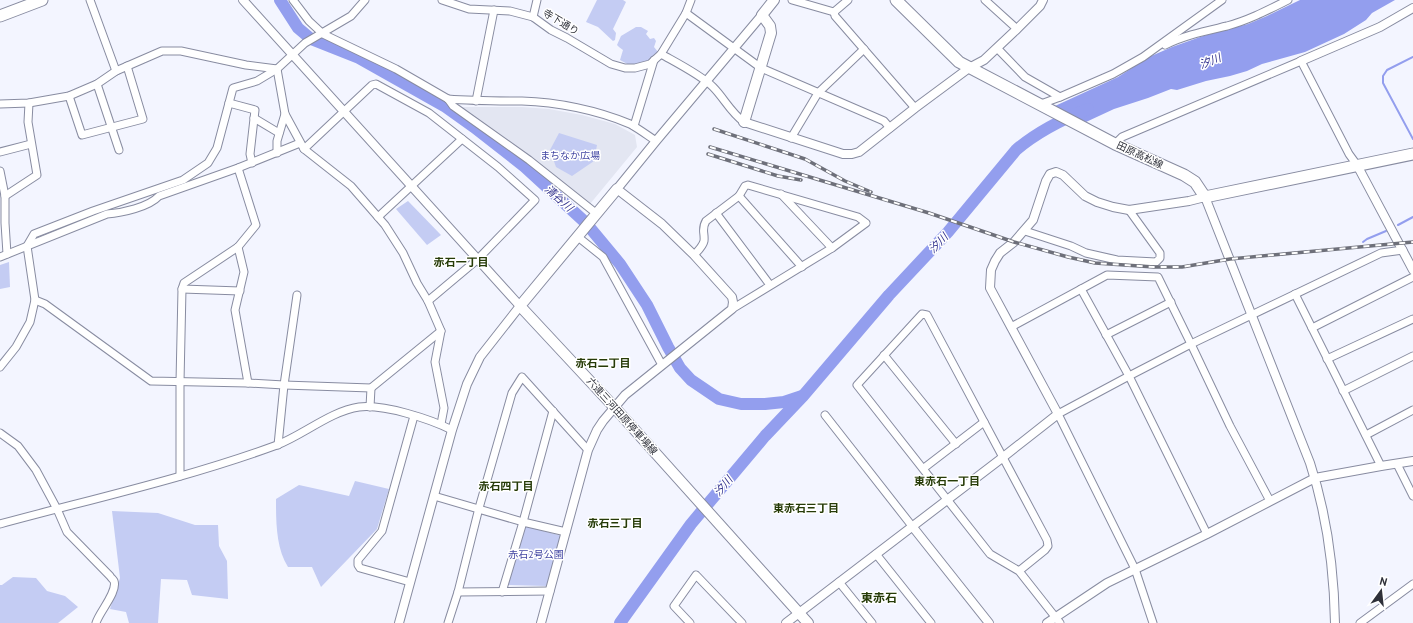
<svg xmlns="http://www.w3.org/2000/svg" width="1413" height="623" font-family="'PT Sans','Noto Sans JP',sans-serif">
  <rect width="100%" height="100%" fill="#f3f5ff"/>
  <path fill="#e3e6f2" d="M461 107H522L549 109 582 115 615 124 635 135 637 147 590 204 516 146 461 110Z"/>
  <g fill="#c4ccf3">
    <path d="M597 0H623L626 2 613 29 616 33 615 40 613 41 598 27 586 22Z"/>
    <path d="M636 27H641L648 31 646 34 650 39 654 38 656 41 654 47 658 52 651 61 631 66 620 60 623 50 619 47 617 45 621 36Z"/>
    <path d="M559 133 597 145 594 161 572 176 556 167 550 150Z"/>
    <path d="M408 201 441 235 427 245 396 209Z"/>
    <path d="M9 262 10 287 0 289V265Z"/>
    <path d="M355 481 389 489 377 529 321 587 312 567H288C276 548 276 522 276 499L299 485 349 496Z"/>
    <path d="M112 511 158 513 195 525H218L219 546 227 561 228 599 192 595 187 580 161 579 158 623H129L126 612 110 609 120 578Z"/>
    <path d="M525 526 562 536 547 586 507 585Z"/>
    <path d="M13 577 36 578 47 591 65 596 78 607 58 623H0V585H2Z"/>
  </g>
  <path fill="#939eee" d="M1300 0H1395L1372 13 1366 20 1344 34 1305 52 1262 64 1247 71 1230 76 1206 81 1177 90 1171 89 1148 98 1114 109 1086 122 1055 106 1118 77 1149 57 1172 47 1203 36 1248 24 1267 16Z"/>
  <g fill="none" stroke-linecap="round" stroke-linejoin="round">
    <g stroke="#939eee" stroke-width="2">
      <path d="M1413 57 1387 70 1383 76V83L1413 139"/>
      <path d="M1398 225 1413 217"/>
      <path d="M1363 242 1367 239 1386 231"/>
    </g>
    <g stroke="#939eee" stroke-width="12">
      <path d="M280 0 298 28 311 39 359 58 446 107 474 127 525 167 586 223 620 264 647 305 668 347 680 368 691 380 719 399 741 404H765L784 402 802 396"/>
      <path d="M620 623 691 524 765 436 803 396 889 295 948 232 1016 150C1037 132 1063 119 1088 109"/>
    </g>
    <g stroke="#888ca1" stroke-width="9">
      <g id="minor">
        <path d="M90 0 116 71"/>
        <path d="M293 0 309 21 323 34 396 69 448 99 453 106 529 160 597 214"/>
        <path d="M442 0 469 9 510 11 533 17 551 30 567 38 611 64 625 68H635L650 64 661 54 686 13 691 0"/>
        <path d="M792 0 834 12"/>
        <path d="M985 0 1017 29"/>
        <path d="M834 12 835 16 915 108"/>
        <path d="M834 12 848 0"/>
        <path d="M686 13 761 68 884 121 890 128"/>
        <path d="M533 17 537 0"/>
        <path d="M1165 45C1185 35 1206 31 1227 26 1249 20 1268 10 1288 0"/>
        <path d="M997 48 1025 77 1060 97 1113 74 1143 57 1222 0"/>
        <path d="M661 54C677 63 701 75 713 87 724 98 731 113 744 122"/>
        <path d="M277 69 285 114 304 149 351 186 385 225 403 253 417 283 428 301 441 331 435 362 444 408 441 424"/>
        <path d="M97 84 119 150"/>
        <path d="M69 96 82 135 143 119 127 66"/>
        <path d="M448 99C473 101 497 101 522 101 557 102 597 110 630 124 639 129 647 135 656 141"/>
        <path d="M476 101 494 10"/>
        <path d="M229 103 255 110 250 154 252 163"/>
        <path d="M0 104 29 103 69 96 97 84 116 71 162 51H181L246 65 277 69"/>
        <path d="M1041 104 1060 97"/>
        <path d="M254 118 279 133"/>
        <path d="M634 126 654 60"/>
        <path d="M791 138 818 93 864 49"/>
        <path d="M1115 144 1122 137 1301 61 1349 154 1357 165"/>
        <path d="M304 149 372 85 376 84 429 113 498 167 535 200 478 259 428 301"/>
        <path d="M0 152 31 144"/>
        <path d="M277 153V141L285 114"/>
        <path d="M0 171 5 196V223L7 254"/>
        <path d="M781 194 832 248"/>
        <path d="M5 196 37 175 28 122 29 103"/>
        <path d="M716 213 770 285"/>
        <path d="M378 217 462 139"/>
        <path d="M1025 231 1071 246 1086 253 1117 260 1156 262 1160 258V253L1129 210"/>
        <path d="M578 237 603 257 662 365"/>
        <path d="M238 247 244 272 235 310 248 383"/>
        <path d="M694 255C698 251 703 246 704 241 705 233 701 229 706 221L739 196 802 267"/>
        <path d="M0 257 107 214C122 213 149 207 159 196L238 168 300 143"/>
        <path d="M182 289 240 291"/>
        <path d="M1081 289 1129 376 1207 534"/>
        <path d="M1295 294 1381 466"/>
        <path d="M35 300 45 304 151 381 248 383 284 385 371 388 441 331"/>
        <path d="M732 309 832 248 866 223 858 217 748 185 745 186 739 196"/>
        <path d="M1011 327 1107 275 1158 277 1191 344 1230 426 1270 501"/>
        <path d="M1312 328 1413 277"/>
        <path d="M1106 335 1171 302"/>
        <path d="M884 355 956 444"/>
        <path d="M1327 359 1413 319"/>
        <path d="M0 367 16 347 30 322 35 300 27 246 34 234 93 211 183 180 208 163 217 148 233 88 257 81 277 69 305 43 351 16 365 0"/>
        <path d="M1343 391 1413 356"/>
        <path d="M370 407 371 388"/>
        <path d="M825 415 912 526"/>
        <path d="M0 433 18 446 36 470 57 509 67 532 110 576C111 578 113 579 114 581 118 592 99 612 96 623"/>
        <path d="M1366 435 1413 410"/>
        <path d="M278 445 284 385 297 295"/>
        <path d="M1397 464 1413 496"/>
        <path d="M924 468 984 422"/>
        <path d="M180 476V382L182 289 184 283 238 247 256 225 238 168"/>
        <path d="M434 496 523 522 566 532"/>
        <path d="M0 524C92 499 187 478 277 445 303 435 331 411 359 407 384 404 430 419 452 430"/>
        <path d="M876 554 931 623"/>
        <path d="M1019 571 990 554 857 385 922 314 927 315 1047 540 1048 546 1045 550 1019 571 1060 623"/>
        <path d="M410 582 360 568 358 565V560L382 531 414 416"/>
        <path d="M839 582 872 623"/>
        <path d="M458 592 550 591"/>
        <path d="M502 592 523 522 553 411"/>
        <path d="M448 623 458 592 479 508 512 393 522 377 588 450"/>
        <path d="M690 623 674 606 696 575 742 623"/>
        <path d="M1153 623 1135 569 1058 414 1129 376 1191 344 1381 253 1403 250"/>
        <path d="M1360 623 1413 584"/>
      </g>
    </g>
    <g stroke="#888ca1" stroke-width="10">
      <g id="tertiary">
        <path d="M243 0 520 306 480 357 467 384 452 430 399 623"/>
        <path d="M1301 61 1380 27 1413 8"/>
        <path d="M744 122 843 154H852L859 152 915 108 969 68 984 60 1017 29 1040 6 1043 0"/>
        <path d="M1357 165 1413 270"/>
        <path d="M912 526 989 623"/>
        <path d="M541 623 588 450 597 430 603 421 625 395 732 309 733 302 732 297 694 255 662 224 617 189 656 141 762 15"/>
        <path d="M786 623 1002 458 1058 414 990 288 991 270 995 261 1000 253 1014 242 1033 220 1046 181 1050 174 1056 172 1063 175 1085 196 1097 202 1113 207 1129 210 1189 201 1205 197 1310 463C1327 515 1334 568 1335 623"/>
        <path d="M1047 623 1107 583 1207 534 1315 478 1381 466 1413 461"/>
      </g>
    </g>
    <g stroke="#888ca1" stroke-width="12">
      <g id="secondary">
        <path d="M744 122 771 33 770 26 762 15 774 0"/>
        <path d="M617 189 520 306 615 408 808 623"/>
      </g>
    </g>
    <g stroke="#888ca1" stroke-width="13">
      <g id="primary">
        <path d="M896 0 959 62 1115 144 1184 175 1195 182 1205 197 1413 154"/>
        <path d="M0 16 42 0"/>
      </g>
    </g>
    <use href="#minor" stroke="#fff" stroke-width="7"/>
    <use href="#tertiary" stroke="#fff" stroke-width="8"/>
    <use href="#secondary" stroke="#fff" stroke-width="10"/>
    <use href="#primary" stroke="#fff" stroke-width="11"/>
    <g stroke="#6e707a" stroke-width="3.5">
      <g id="rail">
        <path d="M714 129 805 159 845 181 871 192"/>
        <path d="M710 147 929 213 1014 242 1068 257 1095 263 1154 267H1182L1230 259 1413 242"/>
        <path d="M708 154 778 176 801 180"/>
      </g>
    </g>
    <use href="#rail" stroke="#fff" stroke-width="2" stroke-dasharray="6" stroke-linecap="butt"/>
  </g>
  <g text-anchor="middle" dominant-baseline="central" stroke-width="3" stroke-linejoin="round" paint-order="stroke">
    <g font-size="10" fill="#2e3039" stroke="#fff">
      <text transform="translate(561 22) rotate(31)">寺下通り</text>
      <text transform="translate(1140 155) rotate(25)">田原高松線</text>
      <text transform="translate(622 416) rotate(48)">六連三河田原停車場線</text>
    </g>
    <g font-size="10" fill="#4347a3" stroke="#fff">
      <text x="570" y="155">まちなか広場</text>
      <text x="536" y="554">赤石2号公園</text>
    </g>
    <g font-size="11" font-style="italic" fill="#33338e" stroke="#fff">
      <text transform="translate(1210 61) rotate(-22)">汐川</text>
      <text transform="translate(559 198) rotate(42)">清谷川</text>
      <text transform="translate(938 243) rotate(-46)">汐川</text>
      <text transform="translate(723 486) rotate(-50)">汐川</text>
    </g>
    <g font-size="11" font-weight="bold" fill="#263b07" stroke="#fff">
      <text x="461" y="262">赤石一丁目</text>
      <text x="603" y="363">赤石二丁目</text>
      <text x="947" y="481">東赤石一丁目</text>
      <text x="506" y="486">赤石四丁目</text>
      <text x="806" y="508">東赤石三丁目</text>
      <text x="615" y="523">赤石三丁目</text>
    </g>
    <g font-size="12" font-weight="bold" fill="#263b07" stroke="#fff">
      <text x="879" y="597">東赤石</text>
    </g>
  </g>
  <g transform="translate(1381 591) rotate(15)" stroke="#ffffff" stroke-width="3" paint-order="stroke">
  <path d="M0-3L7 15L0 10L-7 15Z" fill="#2e3039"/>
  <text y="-6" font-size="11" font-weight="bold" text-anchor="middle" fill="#2e3039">N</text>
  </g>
</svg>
